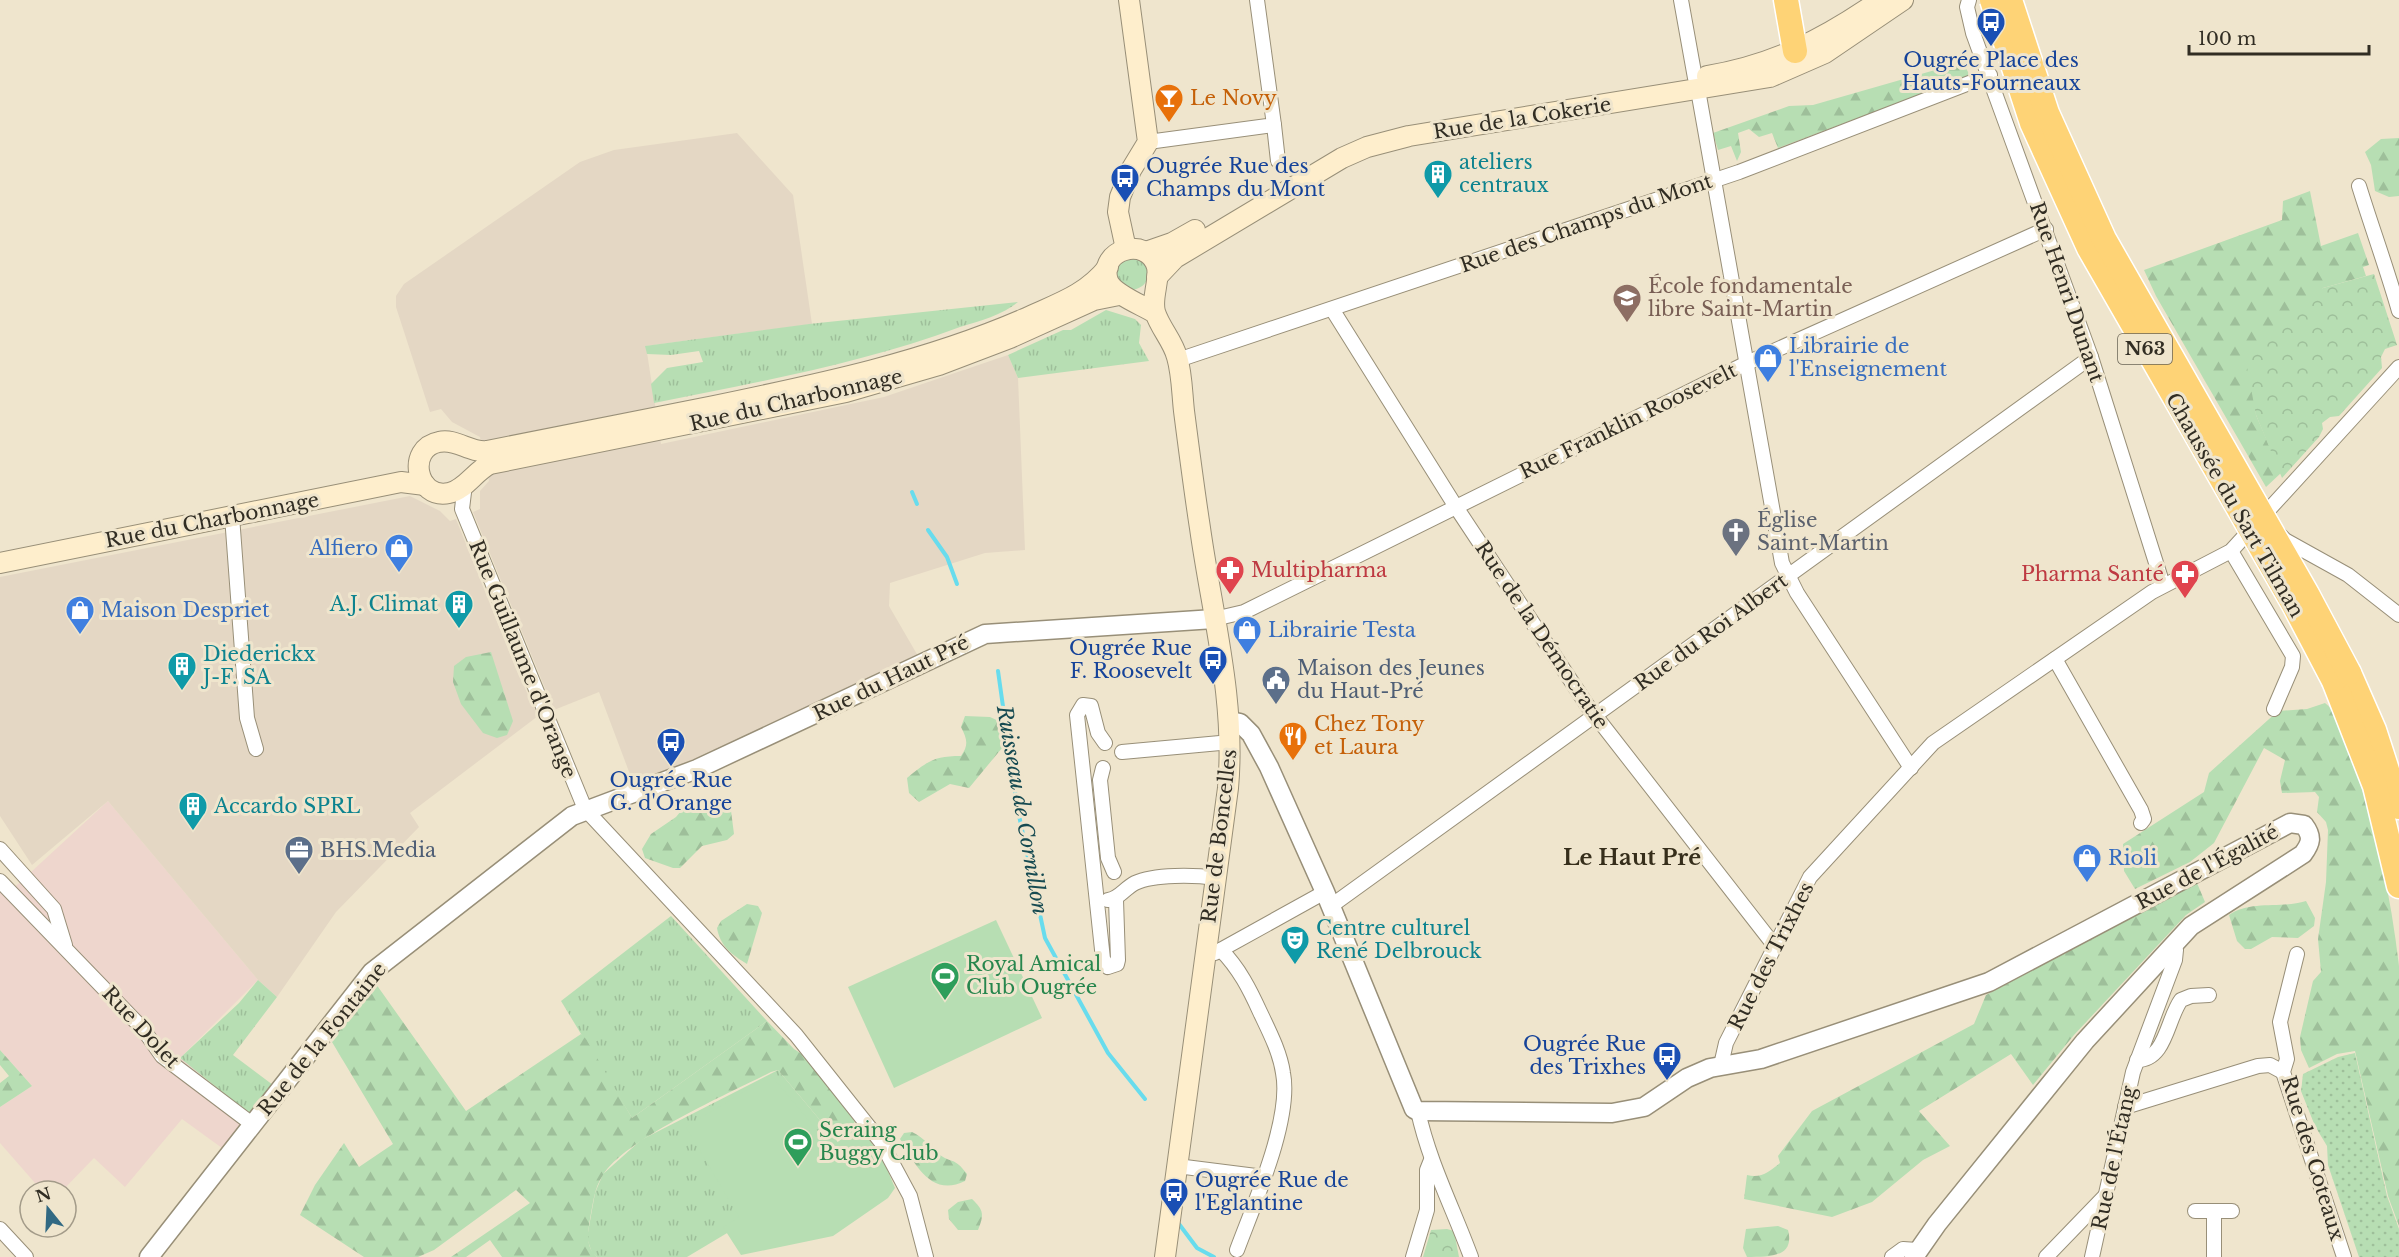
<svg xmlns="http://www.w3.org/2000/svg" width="2399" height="1257" font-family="'Libre Baskerville',serif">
  <defs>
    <pattern id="grass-tufts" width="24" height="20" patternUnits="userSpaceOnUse" patternTransform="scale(1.5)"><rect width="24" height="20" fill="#b7deb3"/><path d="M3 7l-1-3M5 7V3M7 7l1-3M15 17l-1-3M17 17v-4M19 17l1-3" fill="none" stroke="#9ebf9a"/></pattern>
    <pattern id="forest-firs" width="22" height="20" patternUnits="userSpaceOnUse" patternTransform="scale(1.5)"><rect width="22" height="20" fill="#b7deb3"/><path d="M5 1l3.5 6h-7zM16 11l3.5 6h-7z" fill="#9ebf9a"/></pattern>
    <pattern id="park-crowns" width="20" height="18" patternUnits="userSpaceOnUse" patternTransform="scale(1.5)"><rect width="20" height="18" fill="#b7deb3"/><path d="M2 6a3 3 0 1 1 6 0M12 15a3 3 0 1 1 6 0" fill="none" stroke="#9ebf9a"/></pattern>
    <pattern id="garden-dots" width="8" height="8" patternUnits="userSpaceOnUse" patternTransform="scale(1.5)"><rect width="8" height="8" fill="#b7deb3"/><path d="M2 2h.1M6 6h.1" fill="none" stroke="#9ebf9a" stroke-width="1.8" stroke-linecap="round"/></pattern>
  </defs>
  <rect width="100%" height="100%" fill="#efe5cd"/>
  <path fill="#eed6cd" d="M108 801 258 980 184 1054 241 1123 222 1148 182 1119 125 1187 94 1158 62 1191H42L0 1143V1107L32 1086 0 1050V890L5 896Z"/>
  <g fill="#e4d7c4">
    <path d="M737 133 793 195 812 324 646 346 661 444 884 397 1008 355 1018 378 1025 550 985 553 890 583 889 606 918 656 719 751 634 785 599 692 554 710 473 512 480 509V491L489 481 480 437 452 422 441 409 430 412 396 307V296L404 284 580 162 614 150Z"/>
    <path d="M410 496 440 511 450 521 456 519 516 669 538 716 410 813 419 827 336 912 277 997 258 980 108 801 32 865 0 816V577Z"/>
  </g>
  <g fill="url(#grass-tufts)">
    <path d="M1134 256 1148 265C1149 279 1147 287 1132 290L1118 282 1116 272 1120 262Z"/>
    <path d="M1018 302C1003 315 979 321 960 327 861 364 757 382 654 403L651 384 667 368 703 362 699 351 671 355 647 354 645 346 809 324Z"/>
    <path d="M1106 310 1135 319 1141 325 1139 343 1149 361 1018 378 1008 355 1063 330H1071Z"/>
    <path d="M671 916 767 1021 632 1118 561 1001Z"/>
    <path d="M258 980 277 997 233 1055 273 1085 251 1115 180 1058 239 1003Z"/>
    <path d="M778 1070 835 1138 849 1160 687 1257H597L592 1253 587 1238 595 1193 603 1174 641 1140Z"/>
  </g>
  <g fill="url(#forest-firs)">
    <path d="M1963 62 1970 76 1778 148 1772 133 1759 137 1749 129 1738 133 1741 152 1737 161 1731 146 1718 150 1713 133 1789 106 1813 105Z"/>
    <path d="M2399 138V196L2389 197 2375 191 2371 165 2365 152 2381 139Z"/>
    <path d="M2310 191 2321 246 2358 233 2369 265 2363 267 2366 276 2323 288 2255 401 2256 415 2281 473 2266 487 2156 296 2144 270 2282 220 2283 201Z"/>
    <path d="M491 652 513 721 507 735 497 738 483 733 461 704 453 682 454 666 466 657Z"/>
    <path d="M2325 703C2335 710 2340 728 2344 739 2373 812 2390 888 2399 966V1226L2388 1196 2355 1051 2337 1054 2309 1068 2301 1050 2300 1037 2313 981 2321 972 2318 939 2326 882 2328 830 2326 822 2317 812 2319 797 2315 792 2282 793 2280 781 2285 760 2264 748 2214 843 2190 862 2135 889 2124 871 2123 844 2204 792 2209 773 2278 711 2307 709Z"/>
    <path d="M965 716 990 717 1003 723 1002 748 969 788 950 784 919 802 909 793 907 778C928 761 934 756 961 756 969 745 967 739 961 727Z"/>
    <path d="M712 799 730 803 734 834 727 840 702 846 680 868H673L645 858 642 849 651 834 676 817 685 806Z"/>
    <path d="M2197 883 2205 902 2186 915 2074 1035 2033 1085 2011 1054 1919 1111 1950 1146 1923 1160 1872 1202 1832 1217 1744 1199 1747 1175C1761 1179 1770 1171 1780 1163L1778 1156 1812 1111 1974 1024 1986 995Z"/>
    <path d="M2306 901 2315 918 2314 926 2298 938 2272 937 2251 949H2245L2237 941 2229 915C2250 900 2282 909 2306 901Z"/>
    <path d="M747 904 758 906 762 913 747 964C732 955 720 946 717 928L721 921Z"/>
    <path d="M376 984 466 1111 581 1034 586 1039 632 1118 767 1021 794 1049 808 1058 855 1122 835 1138 778 1070 771 1072C730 1093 625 1139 603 1175 594 1188 593 1204 590 1219 588 1232 585 1247 597 1257H502L490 1240 466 1257H451L530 1203 516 1190 434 1250 418 1257H364L300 1215 315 1185 344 1143 359 1167 393 1144 329 1037Z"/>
    <path d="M0 1050 32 1086 0 1107V1083L9 1076 0 1065Z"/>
    <path d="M912 1132C924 1138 930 1146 939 1154 951 1164 954 1156 967 1174L965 1181C931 1198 915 1164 900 1139L904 1133Z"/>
    <path d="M972 1199C984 1210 984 1215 978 1230H958L949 1219 948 1210 958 1202Z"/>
    <path d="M1778 1226 1788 1230C1795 1257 1770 1257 1747 1257L1743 1248 1746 1229Z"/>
  </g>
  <g fill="url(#park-crowns)">
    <path d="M2374 274 2397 345 2385 349 2381 357 2382 368 2339 416 2330 417 2322 423 2323 429 2319 437 2282 478 2256 415 2244 351 2323 288Z"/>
    <path d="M1447 1229 1454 1231 1459 1257H1423L1431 1230Z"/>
  </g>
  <path fill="url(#garden-dots)" d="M2355 1053 2387 1196 2399 1229V1257H2359L2328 1165 2327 1146 2315 1126 2301 1091 2303 1074 2338 1057Z"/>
  <g fill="#b7deb3">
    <path d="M996 920 1042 1018 894 1088 848 987Z"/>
    <path d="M771 1075 831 1147 859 1126 882 1157 895 1188 888 1198 833 1236 741 1255 723 1227 739 1217 686 1127Z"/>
  </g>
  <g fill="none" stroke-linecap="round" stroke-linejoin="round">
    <g stroke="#68dced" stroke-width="4">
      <path d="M912 492 917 504"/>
      <path d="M928 530 947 557 957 584"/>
      <path d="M998 671 1017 806 1045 938 1108 1053 1145 1099"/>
      <path d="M1179 1224 1197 1248 1214 1257"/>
    </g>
    <g stroke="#988f78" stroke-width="16">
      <g id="minor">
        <path d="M1681 0 1695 78"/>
        <path d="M1969 0 1967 7 1973 33 2091 357 2163 585"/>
        <path d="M1698 90 1782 563 1797 593 1911 768"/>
        <path d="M1274 125 1278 161"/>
        <path d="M1148 142 1274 125 1257 0"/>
        <path d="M2359 186C2372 228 2387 269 2399 311"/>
        <path d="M1332 309 1456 507 1587 705 1774 945"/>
        <path d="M1178 360 1739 172 1990 75"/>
        <path d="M465 484 462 509 585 809 796 1035 881 1142 910 1196 926 1257"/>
        <path d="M232 516 247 718 256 749"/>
        <path d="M2278 533 2285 540 2348 575 2399 615"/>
        <path d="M2231 551 2293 656 2292 667 2274 709"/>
        <path d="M1214 619 1244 612 1747 363 2046 229"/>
        <path d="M2055 659 2141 810 2144 819 2141 823"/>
        <path d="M1105 743 1098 733 1091 706 1083 705 1077 715 1103 959 1108 967 1117 964 1118 960 1116 900"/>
        <path d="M1122 752 1231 742"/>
        <path d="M1103 768 1100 780 1108 858 1114 872"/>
        <path d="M0 849 54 909 65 945"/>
        <path d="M0 881 143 1029 162 1056 252 1124"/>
        <path d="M1108 900C1119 899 1125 888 1135 883 1154 874 1195 875 1216 878"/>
        <path d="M1331 906 2091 357"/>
        <path d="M1221 950C1239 968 1250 990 1260 1012 1269 1031 1280 1052 1283 1073 1292 1119 1254 1204 1237 1250"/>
        <path d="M1215 953 1325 892"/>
        <path d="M2297 954 2280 1022 2287 1059 2283 1072 2344 1257"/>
        <path d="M2137 1060C2166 1060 2167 1019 2181 1000L2191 996 2209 995"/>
        <path d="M1721 1065 1726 1043 1810 877 1933 743 2152 592 2231 551 2399 367"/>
        <path d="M2125 1107 2258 1066 2270 1065 2283 1072"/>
        <path d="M1418 1111C1429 1162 1453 1208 1471 1257"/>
        <path d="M1177 1166 1264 1177"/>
        <path d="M2195 1211H2232"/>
        <path d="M0 1229 26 1257"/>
        <path d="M1413 1257 1427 1210V1170L1431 1160"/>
        <path d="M1892 1257 1903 1249 1917 1250"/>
        <path d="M2046 1257 2105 1196"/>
        <path d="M2092 1257 2133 1072 2175 960 2176 950 2172 947"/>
        <path d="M2214 1257V1211"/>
      </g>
    </g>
    <g stroke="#988f78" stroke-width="21">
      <g id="tertiary">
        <path d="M1230 721 1240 723 1251 734 1269 767 1325 892 1414 1109 1418 1111 1612 1113 1644 1107 1687 1078 1710 1068 1761 1059 1989 982 2290 823 2304 825C2313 837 2311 843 2303 854L2191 926 2085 1041 1937 1224 1914 1257"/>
        <path d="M149 1257 372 972 572 816 697 769 985 634 1214 619"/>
      </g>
    </g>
    <g stroke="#988f78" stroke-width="22">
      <g id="secondary">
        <path d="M1707 76C1773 65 1822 40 1876 3"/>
        <path d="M1126 249 1118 212 1120 197 1131 170 1148 142 1129 0"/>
        <path d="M1146 252 1172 243 1195 230"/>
        <path d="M1108 267C1085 296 1056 304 1024 319 925 362 820 384 714 406 639 421 563 436 487 451 470 453 456 438 439 442 406 448 416 500 449 493 465 490 475 471 490 464L846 392 939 365 1010 338 1094 300 1119 295"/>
        <path d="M1157 277 1175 258 1342 158 1367 147 1409 136 1770 77 1825 53 1903 0"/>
        <path d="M1155 313C1142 305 1113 294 1108 281 1097 249 1148 235 1157 267 1160 282 1151 297 1155 312 1160 328 1173 341 1177 357 1182 374 1182 393 1184 411 1189 450 1194 489 1200 528 1212 614 1236 700 1228 788L1165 1257"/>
        <path d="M0 563 401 482 425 485"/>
      </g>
    </g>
    <g stroke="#fff" stroke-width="27">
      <g id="trunk">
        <path d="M1786 0 1795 51"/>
        <path d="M2349 673 2374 730 2399 807"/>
        <path d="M2334 681 2375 786 2399 886"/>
      </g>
    </g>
    <use href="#minor" stroke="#fff" stroke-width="14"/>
    <use href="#tertiary" stroke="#fff" stroke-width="18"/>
    <use href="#secondary" stroke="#feeecc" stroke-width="20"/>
    <use href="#trunk" stroke="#fed376" stroke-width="24"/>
    <g stroke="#fff" stroke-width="27" stroke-linecap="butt">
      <g id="trunk-bridge">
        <path d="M1992 0 2032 123 2089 248 2293 603 2334 681"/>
        <path d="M2010 0 2047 113 2104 239 2307 594 2349 673"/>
      </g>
    </g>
    <use href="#trunk-bridge" stroke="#fed376" stroke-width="24"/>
  </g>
  <defs>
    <g id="bus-pin" transform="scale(1.5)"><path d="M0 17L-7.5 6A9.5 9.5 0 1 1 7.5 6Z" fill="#1a4fb4" stroke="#efe5cd"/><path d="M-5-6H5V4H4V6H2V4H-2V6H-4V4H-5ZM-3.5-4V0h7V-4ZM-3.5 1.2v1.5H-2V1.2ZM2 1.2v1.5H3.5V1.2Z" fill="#fff"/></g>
    <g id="bar-pin" transform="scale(1.5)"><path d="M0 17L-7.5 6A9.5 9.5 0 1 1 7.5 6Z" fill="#e8710a" stroke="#efe5cd"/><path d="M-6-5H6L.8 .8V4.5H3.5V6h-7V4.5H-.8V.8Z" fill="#fff"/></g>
    <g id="building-pin" transform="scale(1.5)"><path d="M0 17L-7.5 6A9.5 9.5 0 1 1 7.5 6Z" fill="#0f9aa8" stroke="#efe5cd"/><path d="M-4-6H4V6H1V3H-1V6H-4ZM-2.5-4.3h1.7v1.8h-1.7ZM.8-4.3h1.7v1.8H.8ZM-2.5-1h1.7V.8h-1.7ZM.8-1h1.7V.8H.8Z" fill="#fff"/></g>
    <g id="school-pin" transform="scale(1.5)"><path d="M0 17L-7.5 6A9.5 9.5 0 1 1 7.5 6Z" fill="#8d6e63" stroke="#efe5cd"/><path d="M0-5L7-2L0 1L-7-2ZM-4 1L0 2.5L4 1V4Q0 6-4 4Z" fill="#fff"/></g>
    <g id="shop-pin" transform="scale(1.5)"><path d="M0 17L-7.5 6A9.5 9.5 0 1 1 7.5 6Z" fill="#3f7fe0" stroke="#efe5cd"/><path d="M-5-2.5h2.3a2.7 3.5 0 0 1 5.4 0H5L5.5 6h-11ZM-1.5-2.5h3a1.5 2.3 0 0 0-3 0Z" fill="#fff"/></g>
    <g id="church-pin" transform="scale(1.5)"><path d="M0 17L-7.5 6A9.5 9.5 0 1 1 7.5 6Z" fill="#6b7280" stroke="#efe5cd"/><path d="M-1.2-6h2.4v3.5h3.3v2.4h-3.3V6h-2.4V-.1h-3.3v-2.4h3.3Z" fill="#fff"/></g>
    <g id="pharmacy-pin" transform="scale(1.5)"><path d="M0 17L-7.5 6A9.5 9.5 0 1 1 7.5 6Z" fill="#e0444e" stroke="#efe5cd"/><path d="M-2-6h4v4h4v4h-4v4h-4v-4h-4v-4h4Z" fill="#fff"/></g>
    <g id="civic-pin" transform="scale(1.5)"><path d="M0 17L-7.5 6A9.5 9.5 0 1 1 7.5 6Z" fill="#5c6f8a" stroke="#efe5cd"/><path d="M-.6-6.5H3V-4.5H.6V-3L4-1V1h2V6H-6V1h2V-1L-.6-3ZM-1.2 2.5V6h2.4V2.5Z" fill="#fff"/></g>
    <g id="restaurant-pin" transform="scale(1.5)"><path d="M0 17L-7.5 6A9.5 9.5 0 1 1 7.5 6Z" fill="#e8710a" stroke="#efe5cd"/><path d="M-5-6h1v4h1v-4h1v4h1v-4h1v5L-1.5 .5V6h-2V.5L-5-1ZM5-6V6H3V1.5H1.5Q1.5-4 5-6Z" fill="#fff"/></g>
    <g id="office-pin" transform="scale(1.5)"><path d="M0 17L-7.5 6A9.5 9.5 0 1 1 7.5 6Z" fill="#5c6f8a" stroke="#efe5cd"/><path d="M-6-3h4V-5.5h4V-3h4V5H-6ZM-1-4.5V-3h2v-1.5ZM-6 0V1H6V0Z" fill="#fff"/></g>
    <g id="theatre-pin" transform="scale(1.5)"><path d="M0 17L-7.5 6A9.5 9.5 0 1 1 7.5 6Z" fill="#0f9aa8" stroke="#efe5cd"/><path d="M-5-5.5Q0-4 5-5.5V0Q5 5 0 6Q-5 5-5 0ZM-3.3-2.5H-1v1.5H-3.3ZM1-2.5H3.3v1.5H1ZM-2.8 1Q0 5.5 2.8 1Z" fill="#fff"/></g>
    <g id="stadium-pin" transform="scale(1.5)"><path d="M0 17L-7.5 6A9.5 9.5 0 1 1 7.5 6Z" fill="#2e9e5b" stroke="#efe5cd"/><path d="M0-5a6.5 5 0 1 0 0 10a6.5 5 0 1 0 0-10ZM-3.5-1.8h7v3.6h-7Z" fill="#fff"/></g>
  </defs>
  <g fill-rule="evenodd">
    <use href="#bus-pin" x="1991" y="22"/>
    <use href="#bar-pin" x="1169" y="98"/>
    <use href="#building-pin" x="1438" y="174"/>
    <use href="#bus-pin" x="1125" y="178"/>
    <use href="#school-pin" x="1627" y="298"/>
    <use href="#shop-pin" x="1768" y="358"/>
    <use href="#church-pin" x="1736" y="532"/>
    <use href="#shop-pin" x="399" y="548"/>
    <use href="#pharmacy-pin" x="1230" y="570"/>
    <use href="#pharmacy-pin" x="2185" y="574"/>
    <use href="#building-pin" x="459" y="604"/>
    <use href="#shop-pin" x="80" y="610"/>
    <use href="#shop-pin" x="1247" y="630"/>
    <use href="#bus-pin" x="1213" y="660"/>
    <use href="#building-pin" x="182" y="666"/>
    <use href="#civic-pin" x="1276" y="680"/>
    <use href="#restaurant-pin" x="1293" y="736"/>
    <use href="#bus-pin" x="671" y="742"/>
    <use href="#building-pin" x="193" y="806"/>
    <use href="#office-pin" x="299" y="850"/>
    <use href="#shop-pin" x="2087" y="858"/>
    <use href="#theatre-pin" x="1295" y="940"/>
    <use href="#stadium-pin" x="945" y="976"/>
    <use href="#bus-pin" x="1667" y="1056"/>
    <use href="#stadium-pin" x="798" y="1142"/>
    <use href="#bus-pin" x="1174" y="1192"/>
  </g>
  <g text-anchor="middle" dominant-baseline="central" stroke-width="6" stroke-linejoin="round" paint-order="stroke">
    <rect fill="#efe5cd" stroke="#6a6456" stroke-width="1.5" x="2118" y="334" width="54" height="30" rx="4.5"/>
    <g font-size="18" font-weight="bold" fill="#312d23">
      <text x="2145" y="349">N63</text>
    </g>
    <g font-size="20" fill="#164399" stroke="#efe5cd">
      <text x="1991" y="60">Ougrée Place des<tspan x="1991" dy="23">Hauts-Fourneaux</tspan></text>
      <text x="1146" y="166" text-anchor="start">Ougrée Rue des<tspan x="1146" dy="23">Champs du Mont</tspan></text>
      <text x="1192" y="648" text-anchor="end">Ougrée Rue<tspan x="1192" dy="23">F. Roosevelt</tspan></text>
      <text x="671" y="780">Ougrée Rue<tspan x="671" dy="23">G. d'Orange</tspan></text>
      <text x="1646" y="1044" text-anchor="end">Ougrée Rue<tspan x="1646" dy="23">des Trixhes</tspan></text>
      <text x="1195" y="1180" text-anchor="start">Ougrée Rue de<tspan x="1195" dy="23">l'Eglantine</tspan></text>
    </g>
    <g font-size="20" fill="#c56008" stroke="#efe5cd" text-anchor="start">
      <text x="1190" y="98">Le Novy</text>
      <text x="1314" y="724">Chez Tony<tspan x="1314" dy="23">et Laura</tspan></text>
    </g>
    <g font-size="20" fill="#312d23" stroke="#efe5cd">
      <text transform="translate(1522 118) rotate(-9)">Rue de la Cokerie</text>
      <text transform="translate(1586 223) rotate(-19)">Rue des Champs du Mont</text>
      <text transform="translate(2067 292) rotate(71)">Rue Henri Dunant</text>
      <text transform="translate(796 400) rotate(-13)">Rue du Charbonnage</text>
      <text transform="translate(1628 421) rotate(-26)">Rue Franklin Roosevelt</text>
      <text transform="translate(2235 505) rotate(60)">Chaussée du Sart Tilman</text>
      <text transform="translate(212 520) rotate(-11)">Rue du Charbonnage</text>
      <text transform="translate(1711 632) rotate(-36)">Rue du Roi Albert</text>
      <text transform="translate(1542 635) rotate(56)">Rue de la Démocratie</text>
      <text transform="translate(523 659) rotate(68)">Rue Guillaume d'Orange</text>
      <text transform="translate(891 678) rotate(-26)">Rue du Haut Pré</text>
      <text transform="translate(1219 836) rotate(-83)">Rue de Boncelles</text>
      <text transform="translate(2207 867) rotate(-28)">Rue de l'Égalité</text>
      <text transform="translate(1771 956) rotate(-63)">Rue des Trixhes</text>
      <text transform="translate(141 1027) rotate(47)">Rue Dolet</text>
      <text transform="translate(322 1039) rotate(-51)">Rue de la Fontaine</text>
      <text transform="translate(2114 1158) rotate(-78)">Rue de l'Étang</text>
      <text transform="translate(2313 1158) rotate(73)">Rue des Coteaux</text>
    </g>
    <g font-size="20" fill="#0d838f" stroke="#efe5cd" text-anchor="start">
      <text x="1459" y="162">ateliers<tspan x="1459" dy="23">centraux</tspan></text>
      <text x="438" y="604" text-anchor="end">A.J. Climat</text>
      <text x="203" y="654">Diederickx<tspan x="203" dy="23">J-F. SA</tspan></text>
      <text x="214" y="806">Accardo SPRL</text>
      <text x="1316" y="928">Centre culturel<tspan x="1316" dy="23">René Delbrouck</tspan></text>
    </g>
    <g font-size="20" fill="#785e54" stroke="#efe5cd" text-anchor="start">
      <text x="1648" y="286">École fondamentale<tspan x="1648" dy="23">libre Saint-Martin</tspan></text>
    </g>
    <g font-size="20" fill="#366cbe" stroke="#efe5cd" text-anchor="start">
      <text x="1789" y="346">Librairie de<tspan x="1789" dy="23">l'Enseignement</tspan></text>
      <text x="378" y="548" text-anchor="end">Alfiero</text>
      <text x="101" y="610">Maison Despriet</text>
      <text x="1268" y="630">Librairie Testa</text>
      <text x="2108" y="858">Rioli</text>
    </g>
    <g font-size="20" fill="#5b616d" stroke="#efe5cd" text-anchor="start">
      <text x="1757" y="520">Église<tspan x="1757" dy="23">Saint-Martin</tspan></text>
    </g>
    <g font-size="20" fill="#be3a42" stroke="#efe5cd" text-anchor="start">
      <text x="1251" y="570">Multipharma</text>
      <text x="2164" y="574" text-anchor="end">Pharma Santé</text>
    </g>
    <g font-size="20" fill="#4e5e75" stroke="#efe5cd" text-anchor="start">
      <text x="1297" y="668">Maison des Jeunes<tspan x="1297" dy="23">du Haut-Pré</tspan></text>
      <text x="320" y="850">BHS.Media</text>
    </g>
    <g font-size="20" fill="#27864d" stroke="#efe5cd" text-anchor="start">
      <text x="966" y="964">Royal Amical<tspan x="966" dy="23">Club Ougrée</tspan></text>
      <text x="819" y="1130">Seraing<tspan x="819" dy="23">Buggy Club</tspan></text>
    </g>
    <g font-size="21" font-style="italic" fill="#164a51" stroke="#efe5cd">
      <text transform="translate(1022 810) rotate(80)">Ruisseau de Cornillon</text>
    </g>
    <g font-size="22" font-weight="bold" fill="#362e1b" stroke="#efe5cd">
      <text x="1632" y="857">Le Haut Pré</text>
    </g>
  </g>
  <g transform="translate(48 1209) rotate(342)"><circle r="28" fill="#efe5cd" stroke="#a39b89" stroke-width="1.5"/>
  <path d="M0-4.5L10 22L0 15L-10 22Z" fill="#316983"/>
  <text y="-9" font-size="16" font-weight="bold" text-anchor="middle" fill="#312d23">N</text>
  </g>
  <path d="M2189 45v9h180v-9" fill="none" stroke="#312d23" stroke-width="3"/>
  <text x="2198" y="45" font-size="18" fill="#312d23" stroke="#efe5cd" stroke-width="4.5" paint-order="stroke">100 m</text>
</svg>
